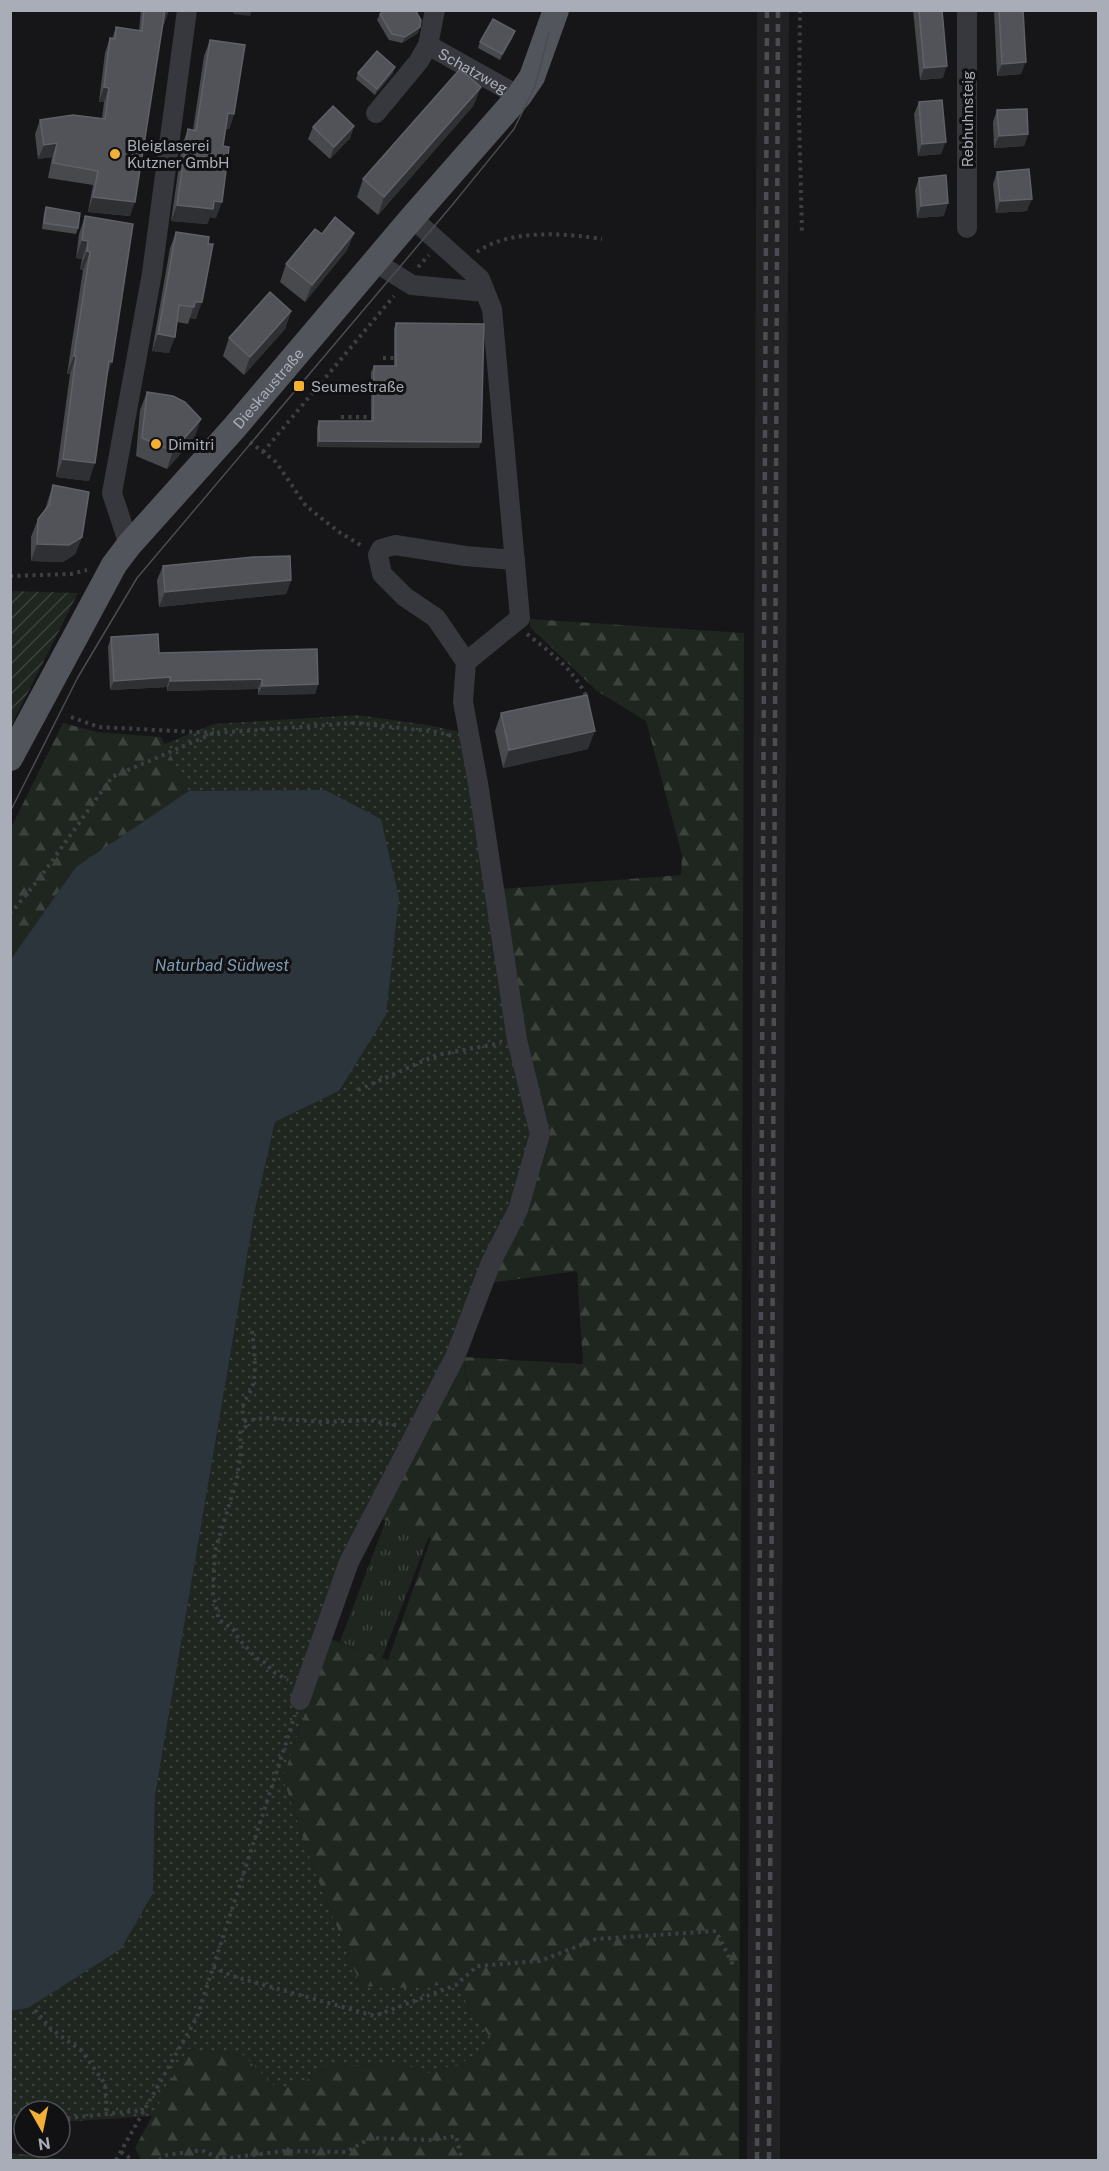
<svg xmlns="http://www.w3.org/2000/svg" width="1109" height="2171" font-family="'Public Sans',sans-serif">
  <defs>
    <pattern id="grass-dots" width="8" height="8" patternUnits="userSpaceOnUse" patternTransform="scale(1.5)"><rect width="8" height="8" fill="#1e261f"/><path d="M2 2h.1M6 6h.1" fill="none" stroke="#3c433d" stroke-width="1.8" stroke-linecap="round"/></pattern>
    <pattern id="forest-firs" width="22" height="20" patternUnits="userSpaceOnUse" patternTransform="scale(1.5)"><rect width="22" height="20" fill="#1e261f"/><path d="M5 1l3.5 6h-7zM16 11l3.5 6h-7z" fill="#3c433d"/></pattern>
    <pattern id="park-tufts" width="24" height="20" patternUnits="userSpaceOnUse" patternTransform="scale(1.5)"><rect width="24" height="20" fill="#1e261f"/><path d="M3 7l-1-3M5 7V3M7 7l1-3M15 17l-1-3M17 17v-4M19 17l1-3" fill="none" stroke="#3c433d"/></pattern>
    <pattern id="garden-furrows" width="10" height="10" patternUnits="userSpaceOnUse" patternTransform="scale(1.5)"><rect width="10" height="10" fill="#1e261f"/><path d="M-1 1l2-2M0 10L10 0M9 11l2-2" fill="none" stroke="#3c433d"/></pattern>
  </defs>
  <rect width="100%" height="100%" fill="#161618"/>
  <path fill="#222225" d="M789 10 780 2160H747L757 11Z"/>
  <path fill="url(#grass-dots)" d="M357 715 428 725 478 736 525 1038 549 1125 525 1216 499 1258 455 1381 355 1562 283 1778 314 1870 361 1986 410 1988 441 1985 462 1990 469 2010 495 2043 462 2063 425 2074 409 2066 329 2065 304 2082 277 2089 243 2055 188 2049 153 2116 60 2122V2111H24V2124L13 2125 11 2122V2011L28 2008 153 1893 155 1796 255 1210 275 1122 339 1091 76 867 11 959 103 769 214 724Z"/>
  <g fill="url(#forest-firs)">
    <path d="M530 619 744 633 739 2160H141L135 2148 188 2049 243 2055 277 2089 304 2082 329 2065 409 2066 425 2074 462 2063 495 2043 469 2010 461 1990 441 1985 410 1988 361 1986 314 1870 283 1778 330 1639 388 1660 431 1538 379 1518 455 1381 463 1360 479 1442 463 1357 583 1364 577 1271 490 1283 525 1216 549 1125 525 1038 502 889 681 875 682 855 646 721 597 691 530 627Z"/>
    <path d="M63 723 97 732 161 737 189 791 76 867 11 959V828Z"/>
    <path d="M11 2153 71 2160H11Z"/>
  </g>
  <path fill="url(#park-tufts)" d="M386 1520 429 1536 382 1658 340 1642Z"/>
  <path fill="url(#garden-furrows)" d="M11 591 78 593 11 726 10 591Z"/>
  <path fill="#2c353c" d="M325 790 381 819 399 898 386 1015 339 1091 275 1122 255 1210 155 1796 153 1893 121 1949 28 2008 11 2011V959L76 867 189 791Z"/>
  <g fill="none" stroke-linecap="round" stroke-linejoin="round">
    <g stroke="#3d3f44" stroke-width="4" stroke-dasharray="3 4.5" stroke-linecap="butt">
      <path d="M800 10 799 114 802 235"/>
      <path d="M477 252C509 229 565 233 602 239"/>
      <path d="M418 267 429 255"/>
      <path d="M383 358H397"/>
      <path d="M341 417H376"/>
      <path d="M250 442 276 462 306 506 339 532 362 546"/>
      <path d="M263 452 394 296"/>
      <path d="M10 576 71 574 87 570"/>
      <path d="M527 634C551 653 574 669 587 698"/>
      <path d="M71 717 99 727 214 733"/>
      <path d="M10 914 39 879 112 777 214 733 356 723 437 732 452 736"/>
      <path d="M358 1090 437 1055 501 1043"/>
      <path d="M252 1331C254 1347 256 1365 254 1380 251 1401 236 1398 246 1426L240 1433 241 1450 237 1479 215 1551 213 1593 219 1620 233 1629 239 1639 256 1658 264 1662 275 1673 288 1680"/>
      <path d="M244 1421 265 1418 324 1422 369 1420 399 1426"/>
      <path d="M213 1967 232 1976 375 2016 456 1985 477 1966 540 1961 596 1939 716 1931 733 1965"/>
      <path d="M35 2010 51 2029 82 2051 105 2084 107 2115"/>
      <path d="M10 2117 15 2120H24"/>
      <path d="M60 2119 144 2110"/>
      <path d="M121 2152 133 2160"/>
      <path d="M116 2160 197 2017 295 1715"/>
      <path d="M159 2160 167 2155 201 2150 221 2159 284 2151 346 2152 371 2138 433 2140 456 2136 462 2160"/>
    </g>
    <g stroke="#37383d" stroke-width="20">
      <path id="s1" d="M428 45 519 96"/>
      <path d="M376 113 419 61 428 45 435 10"/>
      <path d="M967 228V10"/>
      <path d="M375 262 412 285 485 292"/>
      <path d="M129 545 112 493 152 273 187 10"/>
      <path d="M466 662 436 618 405 597 382 574 378 555 381 549 395 545 465 556 515 560"/>
      <path d="M300 1700 349 1562 455 1357 492 1260 518 1210 540 1134 517 1040 478 783 463 702 466 662 520 618 492 309 480 279 412 218"/>
    </g>
    <path stroke="#53555c" stroke-width="26" id="s2" d="M10 758 114 565 129 545 234 428 412 218 519 96 532 77 556 10"/>
    <path stroke="#4a4c52" stroke-width="1.5" d="M10 812 78 677 137 578 453 204 514 129 535 86 549 33"/>
    <g stroke="#4a4c52" stroke-width="4.5" stroke-dasharray="8 6" stroke-linecap="butt">
      <path d="M757 2160 767 10"/>
      <path d="M769 2160 778 10"/>
    </g>
  </g>
  <g fill="#47494d">
    <path d="M141 10H169L164 24H163L130 216 88 212 93 185 48 178 52 157 38 159 35 134 40 120 102 118 104 102H99L105 53 110 38 112 39 116 27 139 31Z"/>
    <path d="M913 10H942L943 78 920 80Z"/>
    <path d="M994 10H1023L1021 74 997 76Z"/>
    <path d="M380 14 418 33 402 43 389 40 377 20Z"/>
    <path d="M513 37 500 60 478 48 480 42Z"/>
    <path d="M210 40 234 114 229 129H226L223 146 216 218 210 217 207 224 171 221 182 145 188 129 193 130 204 56Z"/>
    <path d="M358 73H393L375 95 356 79Z"/>
    <path d="M919 102 941 154 918 156 914 114Z"/>
    <path d="M474 105 378 215 357 197 363 179Z"/>
    <path d="M997 110 1028 134 1024 146 994 148 993 122Z"/>
    <path d="M354 126 350 138 330 159 308 139 313 127Z"/>
    <path d="M997 172 1027 211 996 213 993 184Z"/>
    <path d="M919 178 944 216 917 218 915 190Z"/>
    <path d="M46 207 78 228 76 234 42 229 44 213Z"/>
    <path d="M85 216 106 377 89 481 56 477 70 374H67L83 270 80 269 82 259 76 258 79 234Z"/>
    <path d="M176 232 209 237 196 319 190 318 188 324 177 322 169 353 152 351 170 248Z"/>
    <path d="M354 233 347 250 305 302 280 282 286 264 322 234Z"/>
    <path d="M291 311 285 329 244 375 223 356 229 338Z"/>
    <path d="M396 323 479 448 317 447V427L319 421H371V372L374 366H394V329Z"/>
    <path d="M147 392 195 437 167 469 136 456 140 410Z"/>
    <path d="M53 485 82 537 75 554 63 562 31 561V537L38 519 45 510 47 503Z"/>
    <path d="M163 566 291 580 286 594 159 607 157 580Z"/>
    <path d="M111 637 159 653 318 684 315 694 258 695V689L167 691V687L110 690 108 647Z"/>
    <path d="M501 713 588 749 503 768 495 731Z"/>
  </g>
  <g fill="#2f3033">
    <path d="M165 10H169L164 24H160Z"/>
    <path d="M234 10H252L250 16 233 14Z"/>
    <path d="M420 27 418 33 402 43 405 37Z"/>
    <path d="M515 31 513 37 500 60 502 54Z"/>
    <path d="M1026 62 1021 74 997 76 1002 64Z"/>
    <path d="M947 66 943 78 920 80 924 68Z"/>
    <path d="M395 67 393 73 375 95 377 89Z"/>
    <path d="M104 87 109 88 104 102H99Z"/>
    <path d="M481 87 474 105 378 215 384 197Z"/>
    <path d="M228 113 234 114 229 129 223 128Z"/>
    <path d="M354 126 350 138 330 159 334 147Z"/>
    <path d="M1028 134 1024 146 994 148 999 136Z"/>
    <path d="M946 142 941 154 918 156 922 144Z"/>
    <path d="M57 143 52 157 38 159 44 145Z"/>
    <path d="M93 197 135 202 130 216 88 212Z"/>
    <path d="M1032 199 1027 211 996 213 1000 201Z"/>
    <path d="M214 201 222 202 216 218 210 217 207 224 171 221 177 205Z"/>
    <path d="M948 203 944 216 917 218 921 206Z"/>
    <path d="M354 233 347 250 305 302 312 285Z"/>
    <path d="M82 240 88 241 82 259 76 258Z"/>
    <path d="M87 251 90 252 83 270 80 269Z"/>
    <path d="M195 302H202L196 319 190 318Z"/>
    <path d="M291 311 285 329 244 375 250 357Z"/>
    <path d="M158 334 175 337 169 353 152 351Z"/>
    <path d="M74 356H76L70 374H67Z"/>
    <path d="M109 361 112 362 106 379Z"/>
    <path d="M201 419 195 437 167 469 173 451Z"/>
    <path d="M319 441 481 442 479 448 317 447Z"/>
    <path d="M63 459 95 463 89 481 56 477Z"/>
    <path d="M82 537 75 554 63 562 31 561 37 544Z"/>
    <path d="M291 580 286 594 159 607 165 592Z"/>
    <path d="M170 677 167 687 110 690 114 681Z"/>
    <path d="M262 679 258 689 167 691 170 681Z"/>
    <path d="M318 684 315 694 258 695 262 686Z"/>
    <path d="M595 731 588 749 503 768 509 750Z"/>
  </g>
  <g fill="#525359" stroke="#5f6168" stroke-width="1.5">
    <path d="M144 10H165L135 202 93 197 98 171 53 163 57 143 44 145 40 120 73 115 105 119 109 88 104 87 110 38 115 39 116 27 142 31Z"/>
    <path d="M384 10H415L421 20 420 27 405 37 392 34 380 14Z"/>
    <path d="M919 10H942L947 66 924 68Z"/>
    <path d="M999 10H1023L1026 62 1002 64Z"/>
    <path d="M493 19 515 31 502 54 480 42Z"/>
    <path d="M210 40 245 45 234 114 228 113 223 146 229 147 222 202 214 201 213 209 177 205 188 129 196 131Z"/>
    <path d="M377 51 395 67 377 89 358 73Z"/>
    <path d="M460 69 481 87 384 197 363 179Z"/>
    <path d="M942 100 946 142 922 144 919 102Z"/>
    <path d="M333 106 354 126 334 147 313 127Z"/>
    <path d="M1027 109 1028 134 999 136 997 110Z"/>
    <path d="M1029 169 1032 199 1000 201 997 172Z"/>
    <path d="M946 175 948 203 921 206 919 178Z"/>
    <path d="M46 207 80 213 78 228 44 223Z"/>
    <path d="M85 216 133 224 112 362 109 361 95 463 63 459 76 356H74L90 252 87 251 88 241 82 240Z"/>
    <path d="M335 217 354 233 312 285 286 264 315 229 322 234Z"/>
    <path d="M176 232 209 237 208 244H213L202 302H195L194 307 179 305 175 337 158 334Z"/>
    <path d="M270 292 291 311 250 357 229 338Z"/>
    <path d="M396 323 484 324 481 442 319 441V421H373L374 366H396Z"/>
    <path d="M147 392 173 396 185 402 201 419 173 451 142 438Z"/>
    <path d="M53 485 89 492 82 537 69 545 37 544 38 519 49 505Z"/>
    <path d="M290 556 291 580 165 592 163 566 253 557Z"/>
    <path d="M158 634 159 653 317 649 318 684 262 686V679L170 681V677L114 681 111 637Z"/>
    <path d="M587 695 595 731 509 750 501 713Z"/>
  </g>
  <g fill="#f2b134" stroke="#111113" stroke-width="2">
    <circle cx="115" cy="154" r="6"/>
    <rect x="293" y="380" width="12" height="12" rx="3"/>
    <circle cx="156" cy="444" r="6"/>
  </g>
  <g text-anchor="middle" dominant-baseline="central" stroke-width="6" stroke-linejoin="round" paint-order="stroke">
    <g font-size="15" fill="#a8adb8" stroke="#111113">
      <text stroke="none"><textPath href="#s1" startOffset="52">Schatzweg</textPath></text>
      <text transform="translate(967 119) rotate(-90)">Rebhuhnsteig</text>
      <text stroke="none"><textPath href="#s2" startOffset="454">Dieskaustraße</textPath></text>
    </g>
    <g font-size="15" fill="#a8adb8" stroke="#111113" text-anchor="start">
      <text x="127" y="145">Bleiglaserei<tspan x="127" dy="17">Kutzner GmbH</tspan></text>
      <text x="311" y="386">Seumestraße</text>
      <text x="168" y="444">Dimitri</text>
    </g>
    <g font-size="16" font-style="italic" fill="#7f9bb3" stroke="#111113">
      <text x="222" y="965">Naturbad Südwest</text>
    </g>
  </g>
  <rect width="1109" height="2171" fill="none" stroke="#a8adb8" stroke-width="24"/>
  <g transform="translate(42 2129) rotate(171)"><circle r="28" fill="#111113" stroke="#4d4f55" stroke-width="1.5"/>
  <path d="M0-4.5L10 22L0 15L-10 22Z" fill="#f2b134"/>
  <text y="-9" font-size="16" font-weight="bold" text-anchor="middle" fill="#a8adb8">N</text>
  </g>
</svg>
